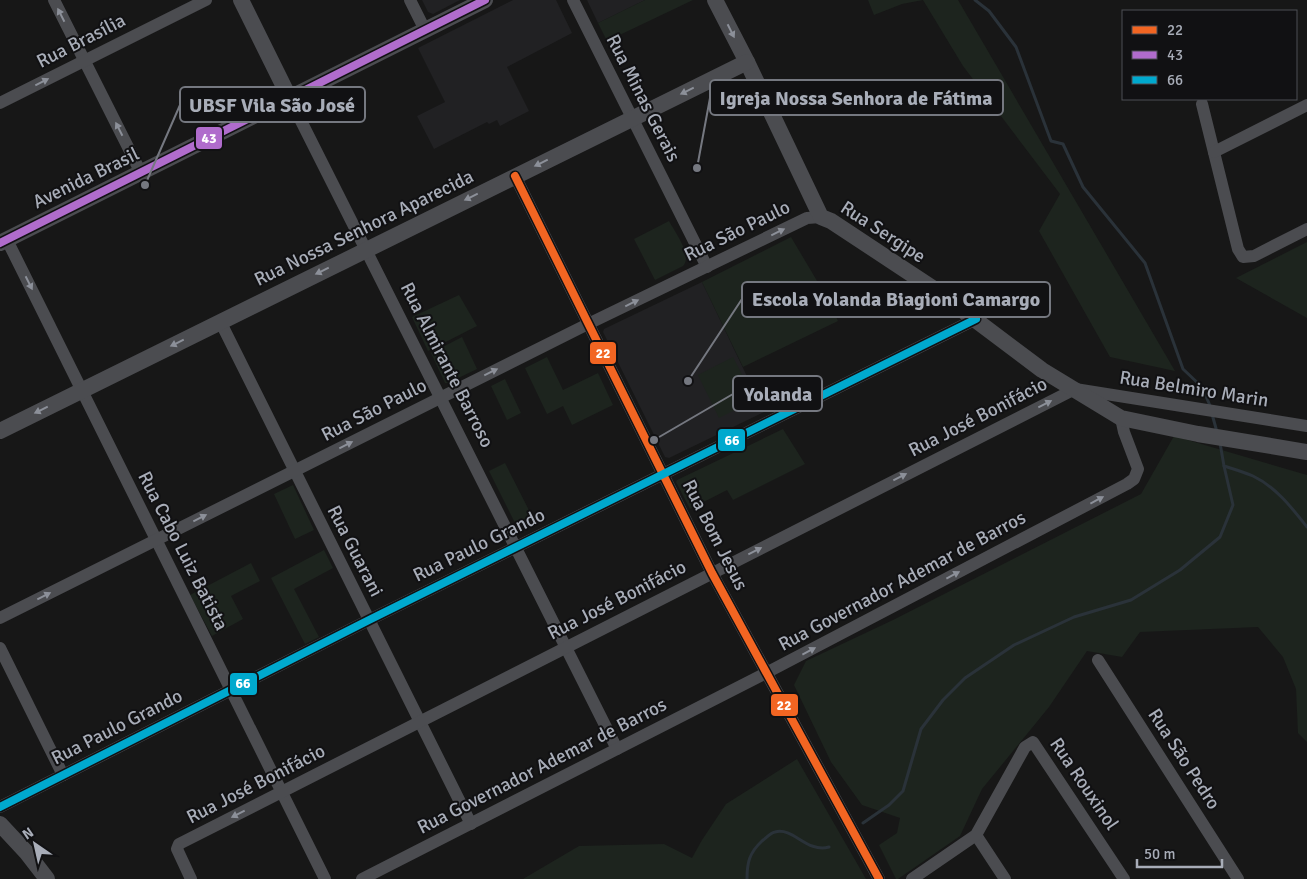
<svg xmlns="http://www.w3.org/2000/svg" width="1307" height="879" font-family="Signika,sans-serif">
  <rect width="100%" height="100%" fill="#171717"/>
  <g fill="#212123">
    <path d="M422 0H460L433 14 428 12Z"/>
    <path d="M513 0H556L572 33 507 67 529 111 500 126 497 120 489 124 487 122 434 149 417 116 445 102 418 48Z"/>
    <path d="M587 0H645L598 23Z"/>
    <path d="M702 282 764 412 669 458 665 457 603 332 604 329Z"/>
  </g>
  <g fill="#1d241e">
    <path d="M645 0H693L607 41 598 23Z"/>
    <path d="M868 0H958L1175 371 1110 357 1039 231 1060 194 963 66 923 0 902 4 874 15Z"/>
    <path d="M669 221C675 232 693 256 683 266L655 280 634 239Z"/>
    <path d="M791 237 826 296 838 321 743 367 702 282Z"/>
    <path d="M1307 242V318L1236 278Z"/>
    <path d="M459 295 477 326 428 351 412 317Z"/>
    <path d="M462 337 477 369 448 383H445L431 353Z"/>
    <path d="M547 357 563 390 598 373 613 405 572 425 563 406 547 414 525 368Z"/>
    <path d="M733 357 755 400 719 418 698 375Z"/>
    <path d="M505 379 521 413 507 420 491 386Z"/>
    <path d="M783 429 805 464 733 500 727 490 690 509 676 482 677 480Z"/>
    <path d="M1174 436 1307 475V742L1298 733 1296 689 1283 657 1258 627 1140 632 1122 657 1087 651 1049 707 982 789 960 836 898 879H896L879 845 897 833 900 818 862 805 831 762 794 685 806 661 893 620 1141 494Z"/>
    <path d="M505 463 536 524 522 532 519 531 489 471Z"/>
    <path d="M293 485 314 530 295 539 274 494Z"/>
    <path d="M324 550 333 568 294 589 319 637 305 644 271 578Z"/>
    <path d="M251 563 260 581 231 596 243 619 212 636 190 595Z"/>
    <path d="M797 759 866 879H523L579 846 664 844 692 858 702 840 726 804Z"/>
  </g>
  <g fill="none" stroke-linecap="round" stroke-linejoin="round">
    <g stroke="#2a3239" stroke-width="3">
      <path d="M975 0 989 11 1016 47 1051 141 1063 144 1083 187 1145 263 1183 369 1202 387 1211 408"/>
      <path d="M1212 414 1217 432"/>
      <path d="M1220 443 1224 466C1233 469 1244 472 1253 476 1276 487 1292 508 1307 527"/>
      <path d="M863 823 889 805 903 791 921 729 943 700 965 678 1014 645 1074 617 1131 600 1180 570 1220 537 1233 505 1224 466"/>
      <path d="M747 879C747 863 749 853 762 841 766 838 770 833 775 832 794 827 806 853 829 847"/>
    </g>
    <g stroke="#4b4c50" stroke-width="12">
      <path d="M54 0 141 173"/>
      <path d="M410 0 425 30"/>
      <path d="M573 0 707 267"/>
      <path d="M290 99 617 749"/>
      <path d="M0 103 206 0"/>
      <path d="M1202 104 1238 249 1243 257 1254 256 1307 229"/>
      <path d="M1214 152 1307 105"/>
      <path d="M515 176 712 573 879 879"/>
      <path d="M7 240 325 879"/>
      <path d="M220 321 471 824"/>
      <path d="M0 618 588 324 807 218 821 217"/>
      <path d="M0 648 63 775"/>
      <path d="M1098 660 1238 879"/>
      <path d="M0 807 369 620 976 319"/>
      <path d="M976 835 1005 879"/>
      <path d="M191 879 177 849 179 844 1075 389 1307 426"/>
      <path d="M362 879 766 673 1127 484 1134 479 1138 469 1124 432 1121 418"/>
      <path d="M912 879 976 835 1025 747 1033 742 1124 879"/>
    </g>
    <g stroke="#4b4c50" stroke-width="16">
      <path d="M241 0 290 99"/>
      <path d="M715 0 747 62 821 217 831 221 937 291 1042 370 1121 418 1198 434 1307 452"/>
      <path d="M0 243 485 0"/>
      <path d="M0 431 747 62"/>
      <path d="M0 824 27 853 47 879"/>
    </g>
    <g stroke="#111113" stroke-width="11">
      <path id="bus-1" d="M515 176 712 573 879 879"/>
    </g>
    <g stroke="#111113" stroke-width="11">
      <path id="bus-2" d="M0 243 485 0"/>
    </g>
    <g stroke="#111113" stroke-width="11">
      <path id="bus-3" d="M0 807 369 620 976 319"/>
    </g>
    <use href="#bus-1" stroke="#f26522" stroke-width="8"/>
    <use href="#bus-2" stroke="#b06ccc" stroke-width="8"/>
    <use href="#bus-3" stroke="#00a9ce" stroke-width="8"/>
  </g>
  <defs><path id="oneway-solid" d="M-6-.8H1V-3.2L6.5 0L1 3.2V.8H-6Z" transform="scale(1.25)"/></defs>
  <g fill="#8c9099">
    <use href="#oneway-solid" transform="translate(61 15) rotate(-117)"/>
    <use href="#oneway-solid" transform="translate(731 31) rotate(63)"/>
    <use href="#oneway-solid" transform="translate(42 82) rotate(-27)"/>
    <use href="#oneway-solid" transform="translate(687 91) rotate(154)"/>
    <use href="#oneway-solid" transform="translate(119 129) rotate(-117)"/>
    <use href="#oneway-solid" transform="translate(541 163) rotate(154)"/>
    <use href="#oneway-solid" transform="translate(471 197) rotate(154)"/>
    <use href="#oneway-solid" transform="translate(778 232) rotate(-26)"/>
    <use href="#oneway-solid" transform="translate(322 271) rotate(154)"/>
    <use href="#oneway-solid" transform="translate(29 283) rotate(63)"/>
    <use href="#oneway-solid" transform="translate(632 303) rotate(-26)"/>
    <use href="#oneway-solid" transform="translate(177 343) rotate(154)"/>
    <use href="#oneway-solid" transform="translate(491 372) rotate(-26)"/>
    <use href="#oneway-solid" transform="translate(1045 404) rotate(-27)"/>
    <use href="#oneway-solid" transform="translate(41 410) rotate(154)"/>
    <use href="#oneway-solid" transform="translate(346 445) rotate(-27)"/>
    <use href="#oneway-solid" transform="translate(900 477) rotate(-27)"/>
    <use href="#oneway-solid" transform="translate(1097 500) rotate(-28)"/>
    <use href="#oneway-solid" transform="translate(200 518) rotate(-27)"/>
    <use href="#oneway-solid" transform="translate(755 551) rotate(-27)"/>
    <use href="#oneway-solid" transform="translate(953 575) rotate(-28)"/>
    <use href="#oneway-solid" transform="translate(44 596) rotate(-27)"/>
    <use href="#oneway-solid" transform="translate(809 651) rotate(-28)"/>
    <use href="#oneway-solid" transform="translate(238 814) rotate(153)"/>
  </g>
  <g text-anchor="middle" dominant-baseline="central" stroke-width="4" stroke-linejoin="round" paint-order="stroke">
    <g font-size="19" fill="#a8adb8" stroke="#111113">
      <text transform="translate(81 41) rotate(-27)">Rua Brasília</text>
      <text transform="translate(643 98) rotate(63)">Rua Minas Gerais</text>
      <text transform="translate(86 178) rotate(-26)">Avenida Brasil</text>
      <text transform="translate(364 228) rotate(-26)">Rua Nossa Senhora Aparecida</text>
      <text transform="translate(737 231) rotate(-26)">Rua São Paulo</text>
      <text transform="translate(883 232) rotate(33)">Rua Sergipe</text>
      <text transform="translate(447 365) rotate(63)">Rua Almirante Barroso</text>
      <text transform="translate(1194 389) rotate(9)">Rua Belmiro Marin</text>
      <text transform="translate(374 410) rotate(-27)">Rua São Paulo</text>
      <text transform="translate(978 417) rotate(-27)">Rua José Bonifácio</text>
      <text transform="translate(715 535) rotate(63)">Rua Bom Jesus</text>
      <text transform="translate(479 545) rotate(-26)">Rua Paulo Grando</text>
      <text transform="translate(183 551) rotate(63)">Rua Cabo Luiz Batista</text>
      <text transform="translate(355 551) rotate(63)">Rua Guarani</text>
      <text transform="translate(902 581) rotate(-28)">Rua Governador Ademar de Barros</text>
      <text transform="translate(617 600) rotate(-27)">Rua José Bonifácio</text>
      <text transform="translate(117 727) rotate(-27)">Rua Paulo Grando</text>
      <text transform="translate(1184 759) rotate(57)">Rua São Pedro</text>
      <text transform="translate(542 766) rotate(-27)">Rua Governador Ademar de Barros</text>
      <text transform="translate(256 784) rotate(-27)">Rua José Bonifácio</text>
      <text transform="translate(1084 784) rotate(56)">Rua Rouxinol</text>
    </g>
  </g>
  <path fill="none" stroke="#757880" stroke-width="2" d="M697 168L710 98M145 185L180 105M688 381L742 299M654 440L733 394"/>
  <g fill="#757880" stroke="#111113" stroke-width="2">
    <circle cx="697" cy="168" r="5"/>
    <circle cx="145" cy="185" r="5"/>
    <circle cx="688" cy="381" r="5"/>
    <circle cx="654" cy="440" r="5"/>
  </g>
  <g fill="#111113" stroke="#757880" stroke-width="2">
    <rect x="710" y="80" width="293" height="35" rx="5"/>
    <rect x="180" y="87" width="185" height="35" rx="5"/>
    <rect x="742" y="282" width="308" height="35" rx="5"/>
    <rect x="733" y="376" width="89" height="35" rx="5"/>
  </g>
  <g font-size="20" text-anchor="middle" font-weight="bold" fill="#a8adb8">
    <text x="856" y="105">Igreja Nossa Senhora de Fátima</text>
    <text x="272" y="112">UBSF Vila São José</text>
    <text x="896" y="306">Escola Yolanda Biagioni Camargo</text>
    <text x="778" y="401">Yolanda</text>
  </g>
  <g stroke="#111113" stroke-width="2">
    <rect x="195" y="126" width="28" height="24" rx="5" fill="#b06ccc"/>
    <rect x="589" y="341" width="28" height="24" rx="5" fill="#f26522"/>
    <rect x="717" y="428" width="29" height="24" rx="5" fill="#00a9ce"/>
    <rect x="229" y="672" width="29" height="24" rx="5" fill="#00a9ce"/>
    <rect x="770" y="693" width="29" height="24" rx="5" fill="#f26522"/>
  </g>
  <g font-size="14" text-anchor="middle" font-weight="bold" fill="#fff">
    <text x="209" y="143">43</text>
    <text x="603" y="358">22</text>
    <text x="732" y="445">66</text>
    <text x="243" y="688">66</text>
    <text x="784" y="710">22</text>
  </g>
  <rect x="1122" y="10" width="175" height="90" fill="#111113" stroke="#4d4f55"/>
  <rect x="1132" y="26" width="25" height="8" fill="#f26522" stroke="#4d4f55"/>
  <text x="1167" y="35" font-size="15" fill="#a8adb8">22</text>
  <rect x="1132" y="51" width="25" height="8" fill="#b06ccc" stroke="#4d4f55"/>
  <text x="1167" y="60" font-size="15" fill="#a8adb8">43</text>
  <rect x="1132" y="76" width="25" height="8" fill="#00a9ce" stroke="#4d4f55"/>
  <text x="1167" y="85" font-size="15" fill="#a8adb8">66</text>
  <g transform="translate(35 844) rotate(326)" stroke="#111113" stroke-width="4" paint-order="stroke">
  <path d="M0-4L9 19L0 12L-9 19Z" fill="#a8adb8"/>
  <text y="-8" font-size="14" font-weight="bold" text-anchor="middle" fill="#a8adb8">N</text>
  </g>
  <path d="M1137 859v8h85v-8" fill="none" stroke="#a8adb8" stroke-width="2.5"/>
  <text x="1144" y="859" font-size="15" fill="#a8adb8" stroke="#111113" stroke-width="4" paint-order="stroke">50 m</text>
</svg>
